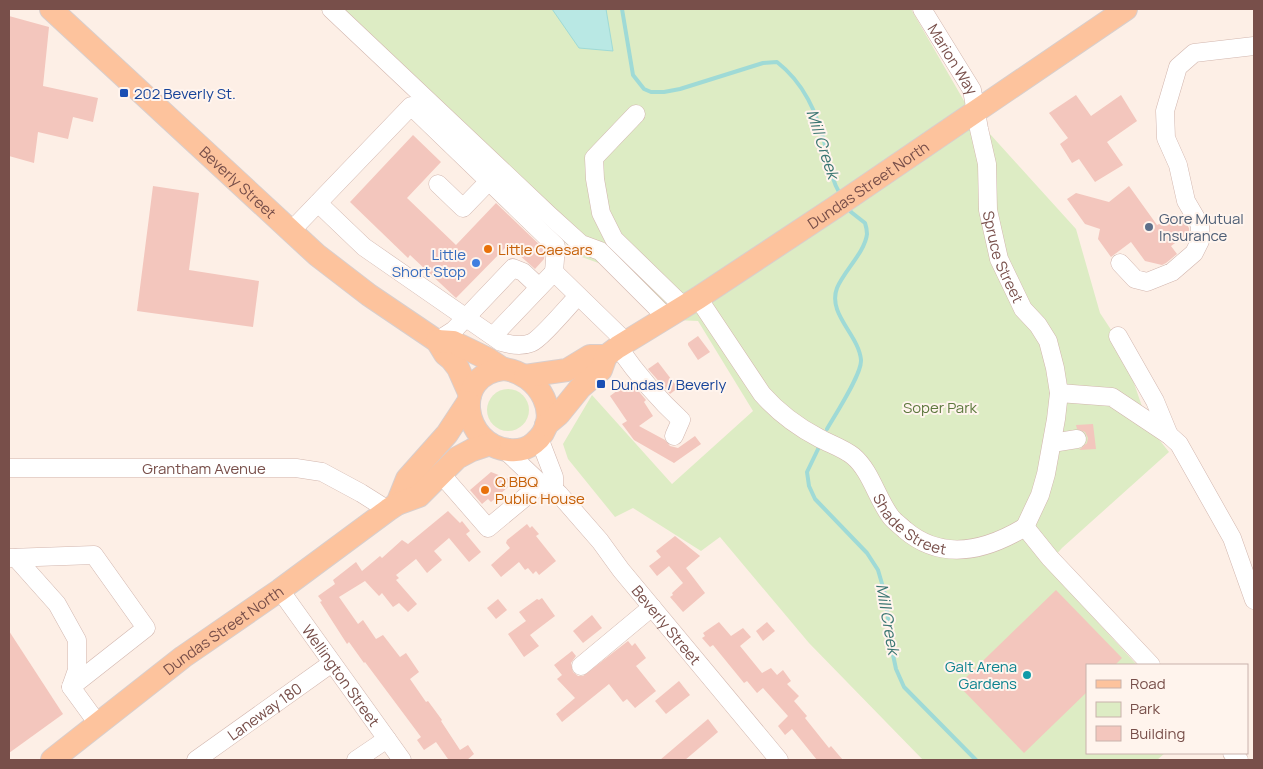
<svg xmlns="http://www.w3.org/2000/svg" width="1263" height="769" font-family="Manrope,sans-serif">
  <rect width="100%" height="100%" fill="#fdefe6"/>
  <g fill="#ddecc4">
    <path d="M320 9H911L971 113 1076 229 1100 313 1121 345 1149 427 1169 452 1062 548 1046 566 1137 665H1087V753H1165L1157 760H923L809 643 720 537 701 551 633 508 615 517 568 459 563 444 592 395 672 484 753 411 698 321 675 320 604 265 579 256Z"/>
    <circle cx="508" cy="410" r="21"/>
  </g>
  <path fill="#b9e8e4" stroke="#9fdad6" d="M552 9H606L613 51 579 48Z"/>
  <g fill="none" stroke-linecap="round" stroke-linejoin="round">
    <g stroke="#9fdad6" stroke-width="4">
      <path d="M622 9 633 75 644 89 651 92H664L680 89 763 63 777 62C804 83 817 113 825 145 829 162 831 179 840 194"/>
      <path d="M827 429C835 415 862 374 861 360 859 335 827 314 837 288 844 271 865 252 867 234 867 231 866 226 865 223L851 212 848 206"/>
      <path d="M820 445 807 472 809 486 815 499 867 553 878 570 885 594 892 650 896 669 904 687 976 760"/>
    </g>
  </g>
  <g fill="#f3c6bd">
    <path d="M9 16 49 27 43 86 98 98 93 122 73 117 68 139 38 132 34 163 9 156Z"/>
    <path d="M1076 95 1091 116 1121 95 1137 121 1107 142 1123 165 1095 182 1079 159 1072 163 1060 144 1068 138 1049 113Z"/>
    <path d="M413 135 441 162 407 198 456 245 496 203 545 250 544 259 535 269 508 245 456 298 410 255 408 258 350 202Z"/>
    <path d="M153 186 199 193 189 270 259 281 253 327 137 311Z"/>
    <path d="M1129 186 1157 225 1180 214 1189 228V233L1171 246 1177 254 1166 263 1162 265 1145 261 1131 242 1111 257 1098 239 1100 229 1085 224 1067 199 1076 193 1109 202Z"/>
    <path d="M698 336 710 352 698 360 688 345V343Z"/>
    <path d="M658 362 678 388 670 394 648 369Z"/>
    <path d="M630 381 646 400 644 402 653 416 639 426 665 440 670 446 678 448 695 436 701 444 674 463 634 440 622 424 627 421 610 396Z"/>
    <path d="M1093 424 1096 449 1079 450 1087 443 1088 438 1085 432 1077 429 1076 425Z"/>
    <path d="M491 472 511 480 506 484 508 487 491 502 488 499 482 504 470 490Z"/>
    <path d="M448 511 460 523 462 521 470 531 466 534 481 552 469 562 449 538 434 551 442 560 427 573 416 559 396 575 399 578 396 580 417 604 408 612 399 603 393 607 382 593 379 596 365 581 339 597 358 624 363 620 376 639 383 635 400 657 406 653 419 672 410 679 426 702 428 701 442 720 441 721 460 750 468 745 474 754 467 760H447L448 759 436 742 424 750 417 740 421 737 365 662 364 663 349 642 347 644 320 602 322 601 318 596 335 584 333 580 356 562 362 571 380 556 382 558 402 540 408 544Z"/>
    <path d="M527 524 530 528 532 526 539 534 536 536 556 561 539 575 536 571 533 574 528 568 525 570 519 562 501 577 491 565 510 548 506 543 507 540Z"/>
    <path d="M675 536 700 556 686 568 705 593 683 612 670 597 673 595 672 593 683 583 669 566 657 576 649 566 661 557 656 551Z"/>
    <path d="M1056 590 1122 658 1115 665H1087V692L1024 753 958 685Z"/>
    <path d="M542 598 555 616 530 635 539 646 524 657 508 634 526 621 519 612 537 599 539 600Z"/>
    <path d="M498 599 507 610 496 619 487 608Z"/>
    <path d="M592 615 602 628 583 643 573 631Z"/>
    <path d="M719 622 731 636 743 628 751 637 740 646 762 673 771 668 777 675 783 670 791 681 787 684 799 696 794 701 807 716 805 718 829 748 831 746 843 760H817L792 729 785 735 778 726 788 716 763 688 757 693 747 681 744 683 713 645 710 647 702 638 705 636 703 633Z"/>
    <path d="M767 622 775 631 763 641 756 631Z"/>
    <path d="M9 631 63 714 9 753Z"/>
    <path d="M628 641 632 646 635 643 646 658 636 666 656 691 635 708 627 699 623 702 609 684 562 722 556 714 575 698 557 679 562 675 554 665 572 651 576 656 571 663 573 672 578 676H583Z"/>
    <path d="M679 681 690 695 666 714 655 701Z"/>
    <path d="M708 719 718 732 685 760H660Z"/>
  </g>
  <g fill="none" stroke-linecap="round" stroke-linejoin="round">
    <g stroke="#d2b6ae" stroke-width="19">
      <g id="minor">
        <path d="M331 9 549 215 581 244 600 251 667 318"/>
        <path id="s1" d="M922 9 972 90 979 129 987 164 988 210 999 259 1023 309 1038 325 1048 341 1055 368 1059 393 1056 419 1046 474 1040 495 1025 527"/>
        <path d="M636 114 594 158 595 179 601 213 614 239 684 307"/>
        <path d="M438 184 463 208 489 181"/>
        <path d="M318 203 364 247 501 342C511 345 521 347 531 343 541 339 569 305 578 296"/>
        <path d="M291 231 411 106 556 246 554 272"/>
        <path d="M1120 263 1135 279 1147 282 1172 272 1194 253 1200 241V225L1186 201 1178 165 1166 138 1165 111 1178 67 1194 53 1254 46"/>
        <path id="s2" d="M698 298 762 394C778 412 798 427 819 438 830 444 843 448 853 456 871 471 877 499 891 517 895 522 901 526 905 530 943 562 987 550 1025 527"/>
        <path d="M493 336 554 272 626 342"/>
        <path d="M1118 336 1155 401 1169 435"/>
        <path d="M437 341 454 330 513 268 523 272 539 287"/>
        <path d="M618 347C637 374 657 398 681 420L674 436"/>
        <path d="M1059 393 1112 397 1169 435 1179 444 1232 538 1254 600"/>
        <path d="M539 438 554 477V489"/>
        <path d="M1052 443 1077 439"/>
        <path id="s3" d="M505 450 541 484 554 489 559 494 600 541 621 570 779 760"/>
        <path id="s4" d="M9 468H296L322 472 361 493 388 510"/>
        <path d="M441 474 488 528 541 484"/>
        <path d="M1025 527 1050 558 1151 665"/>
        <path d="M9 558 94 555 146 628 71 687 98 724"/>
        <path d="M16 558 57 604 77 640V670L71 687"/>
        <path id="s5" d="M280 590 402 760"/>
        <path d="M581 666 652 607"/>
        <path d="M1232 753 1239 760"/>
        <path id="s6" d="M196 760 332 663"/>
        <path d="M356 760 387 739"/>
      </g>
    </g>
    <g stroke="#d9cecc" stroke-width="24">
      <g id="major">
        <path id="s7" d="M51 9 317 255 369 295 437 341 445 354 451 359 458 368 470 395"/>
        <path d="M437 341 453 342 488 359 503 369"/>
        <path d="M503 369C539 372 565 418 534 443 527 449 518 451 509 450 463 446 451 375 503 369Z"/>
        <path d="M525 376 567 370 590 356H606"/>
        <path id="s8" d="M546 425 559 414 580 388 601 370 606 356 618 347 698 298 834 208 1126 9"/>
        <path d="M397 504 407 479 447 434 468 402"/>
        <path id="s9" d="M52 760 183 657 280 590 388 510 397 504 419 496 457 458 472 450 490 444"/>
      </g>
    </g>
    <use href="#minor" stroke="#fff" stroke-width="18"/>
    <use href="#major" stroke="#fdc39d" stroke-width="22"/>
  </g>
  <g fill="#1a4fb4" stroke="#fff4ed" stroke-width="2">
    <rect x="119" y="88" width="10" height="10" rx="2.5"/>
    <rect x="596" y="379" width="10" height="10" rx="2.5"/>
  </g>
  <circle fill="#5c6f8a" stroke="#fff4ed" stroke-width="2" cx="1149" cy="227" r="5"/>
  <g fill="#e8710a" stroke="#fff4ed" stroke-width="2">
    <circle cx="488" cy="249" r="5"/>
    <circle cx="485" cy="490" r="5"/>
  </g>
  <circle fill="#3f7fe0" stroke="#fff4ed" stroke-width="2" cx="476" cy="263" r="5"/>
  <circle fill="#0f9aa8" stroke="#fff4ed" stroke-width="2" cx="1027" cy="675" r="5"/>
  <g text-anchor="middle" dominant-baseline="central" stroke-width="4" stroke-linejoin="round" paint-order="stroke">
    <g font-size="15" fill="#784f4a" stroke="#fff4ed">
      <text stroke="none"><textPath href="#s1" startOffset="59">Marion Way</textPath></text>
      <text stroke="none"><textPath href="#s7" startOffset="255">Beverly Street</textPath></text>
      <text stroke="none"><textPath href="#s8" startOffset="406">Dundas Street North</textPath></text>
      <text stroke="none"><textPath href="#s1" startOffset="266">Spruce Street</textPath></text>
      <text stroke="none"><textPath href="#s4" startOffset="195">Grantham Avenue</textPath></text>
      <text stroke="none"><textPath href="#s2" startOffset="318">Shade Street</textPath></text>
      <text stroke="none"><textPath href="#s3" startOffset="240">Beverly Street</textPath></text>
      <text stroke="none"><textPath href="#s9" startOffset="215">Dundas Street North</textPath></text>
      <text stroke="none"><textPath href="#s5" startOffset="105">Wellington Street</textPath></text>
      <text stroke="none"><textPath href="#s6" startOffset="84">Laneway 180</textPath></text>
    </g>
    <g font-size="15" fill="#164399" stroke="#fff4ed" text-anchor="start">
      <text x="134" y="93">202 Beverly St.</text>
      <text x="611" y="384">Dundas / Beverly</text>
    </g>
    <g font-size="15" fill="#4e5e75" stroke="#fff4ed" text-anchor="start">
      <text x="1159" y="218">Gore Mutual<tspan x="1159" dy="17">Insurance</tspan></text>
    </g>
    <g font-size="15" fill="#c56008" stroke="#fff4ed" text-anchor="start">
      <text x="498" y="249">Little Caesars</text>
      <text x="495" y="481">Q BBQ<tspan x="495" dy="17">Public House</tspan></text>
    </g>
    <g font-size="15" fill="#366cbe" stroke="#fff4ed" text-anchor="end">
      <text x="466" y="254">Little<tspan x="466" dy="17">Short Stop</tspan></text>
    </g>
    <g font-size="15" fill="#5d783e" stroke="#fff4ed">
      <text x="940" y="407">Soper Park</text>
    </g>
    <g font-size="15" fill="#0d838f" stroke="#fff4ed" text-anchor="end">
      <text x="1017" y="666">Galt Arena<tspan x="1017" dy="17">Gardens</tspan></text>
    </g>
    <g font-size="16" font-style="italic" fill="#3a7672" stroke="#fff4ed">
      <text transform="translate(823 144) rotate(72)">Mill Creek</text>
      <text transform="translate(888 619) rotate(80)">Mill Creek</text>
    </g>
  </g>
  <rect width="1263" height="769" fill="none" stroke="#784f4a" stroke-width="20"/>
  <rect x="1086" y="664" width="162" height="90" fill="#fff4ed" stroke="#c9b2ac"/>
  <rect x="1096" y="680" width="25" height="8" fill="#fdc39d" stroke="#c9b2ac"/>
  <text x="1130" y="689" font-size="15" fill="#784f4a">Road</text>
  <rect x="1096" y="702" width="25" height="15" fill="#ddecc4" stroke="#c9b2ac"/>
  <text x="1130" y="714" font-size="15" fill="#784f4a">Park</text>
  <rect x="1096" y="726" width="25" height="15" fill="#f3c6bd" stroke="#c9b2ac"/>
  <text x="1130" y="739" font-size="15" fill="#784f4a">Building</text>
</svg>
